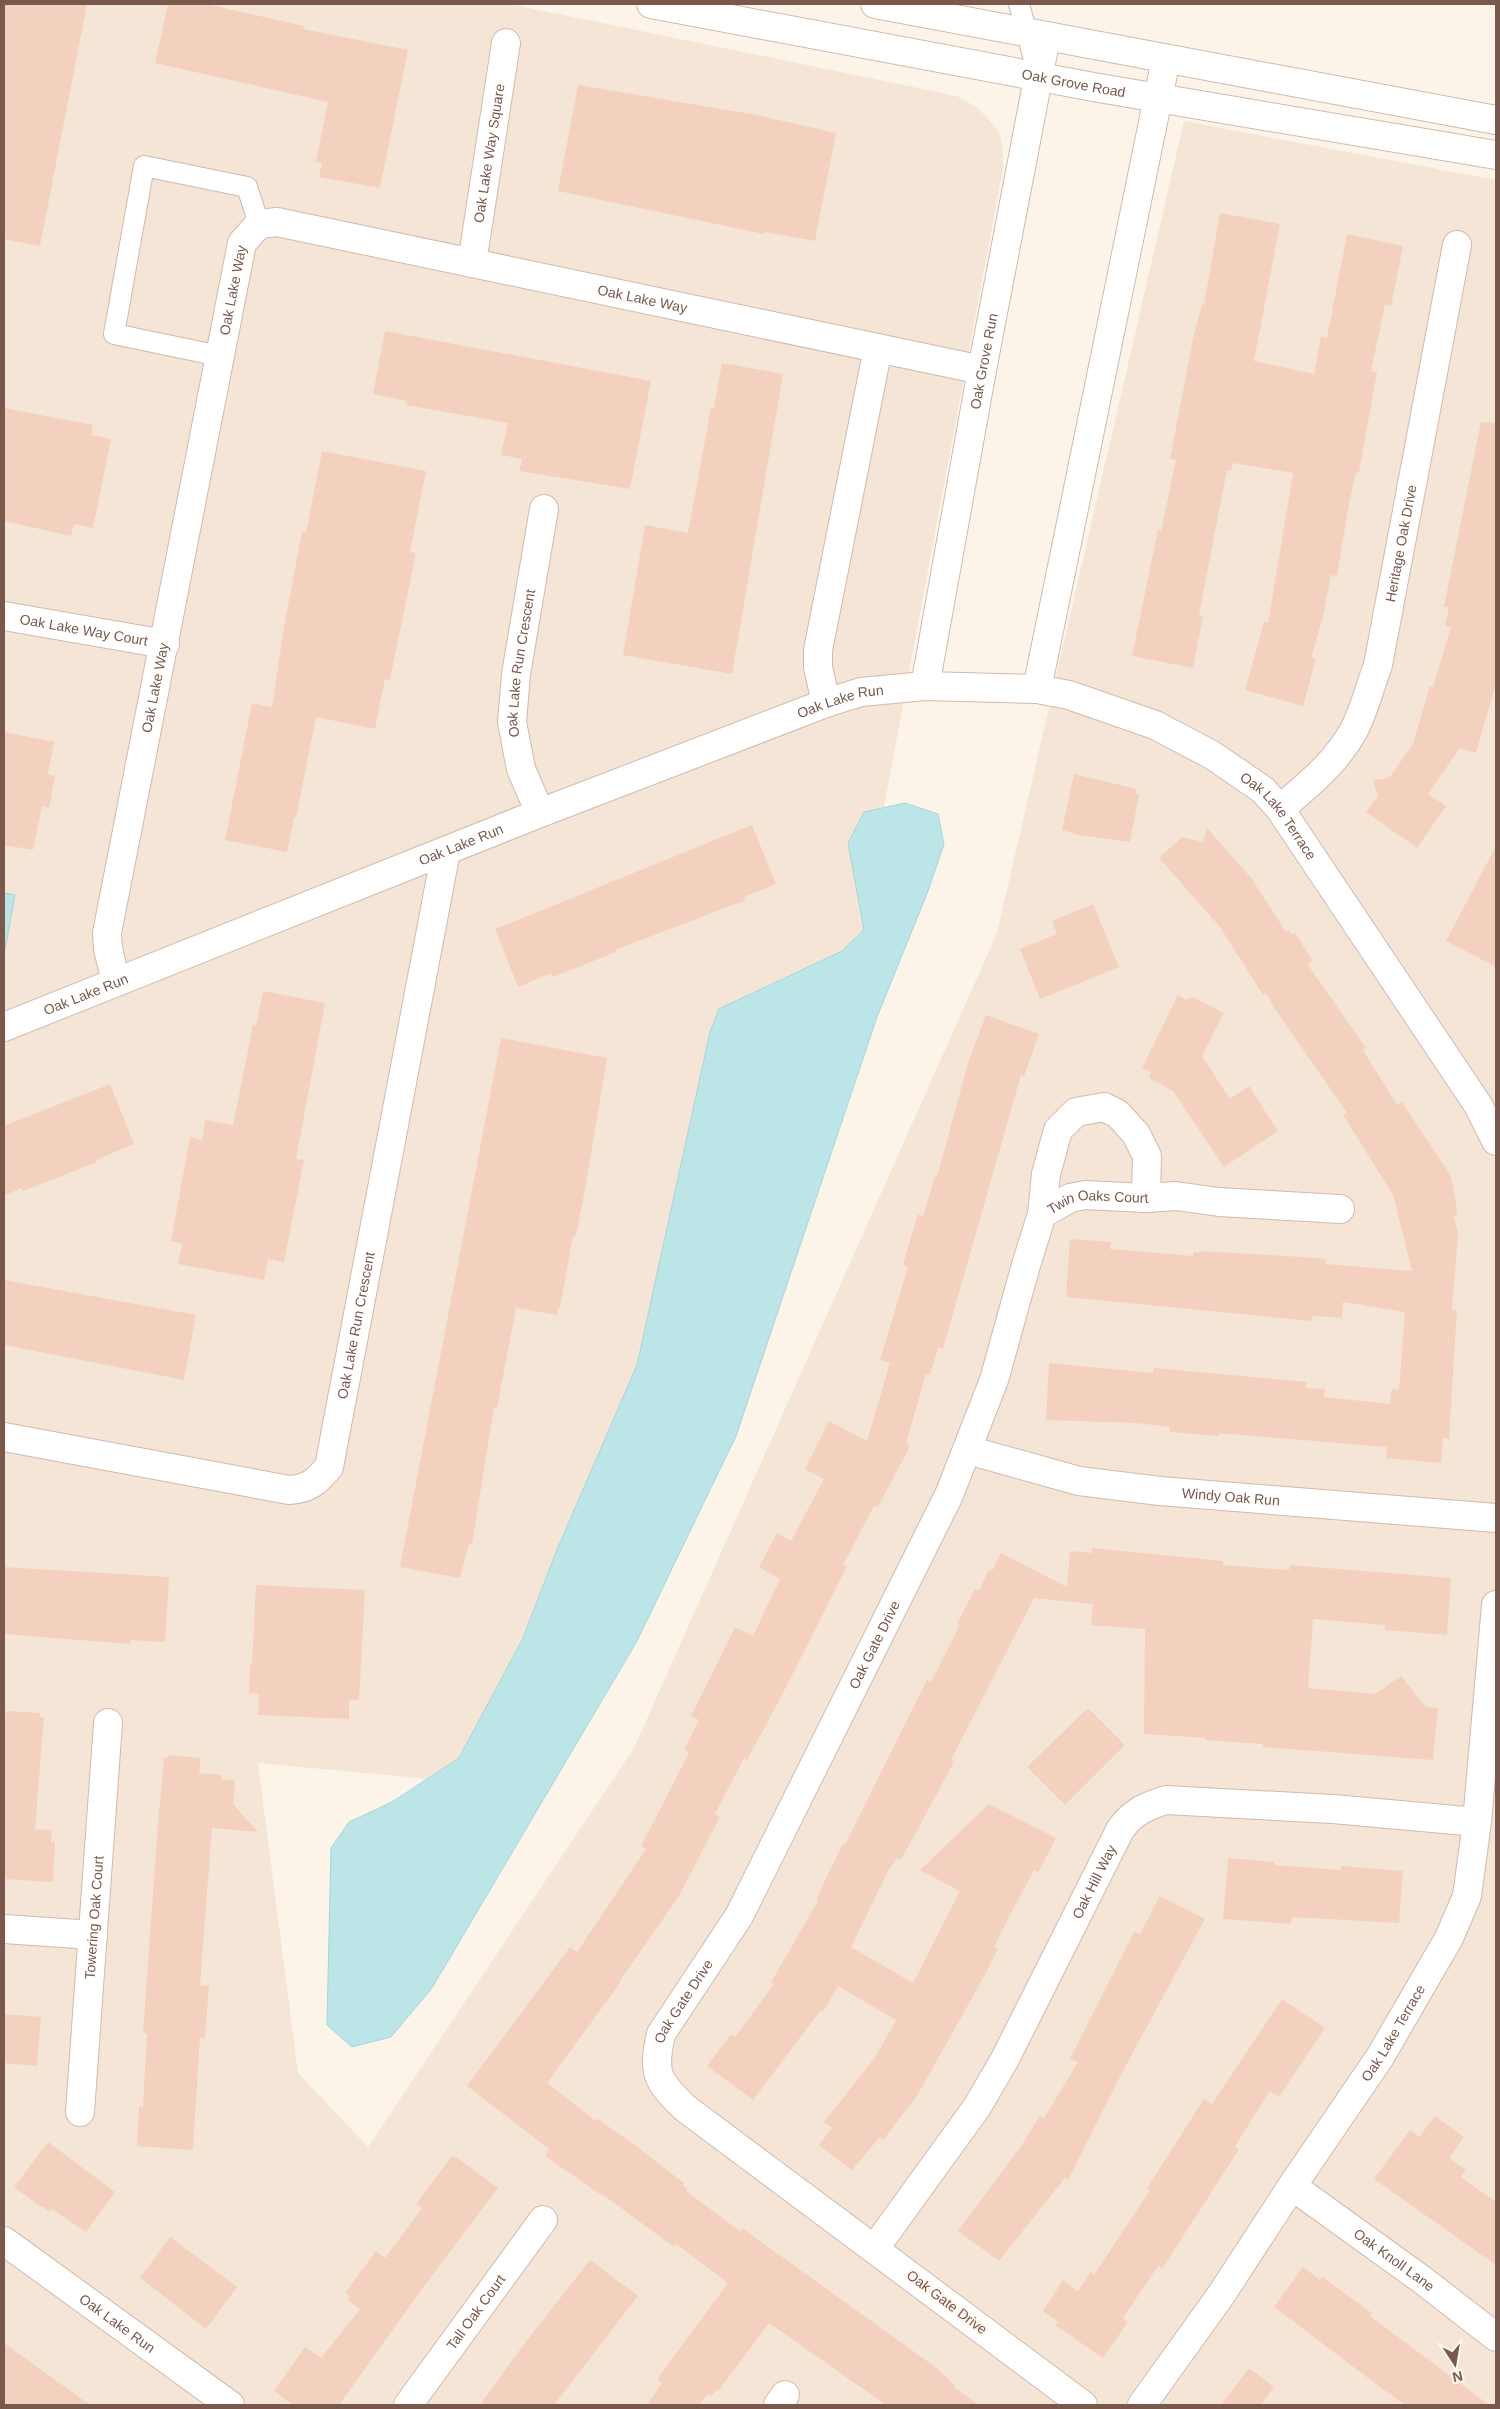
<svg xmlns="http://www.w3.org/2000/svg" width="1500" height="2409" font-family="Helvetica,sans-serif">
  <rect width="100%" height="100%" fill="#fdf4e9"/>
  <path fill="#f5e5d7" d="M4 4H510L957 96 978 108 999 131 1003 150V168L884 807 864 812 848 843 864 930 842 951 719 1009 710 1032 637 1365 556 1552 523 1638 459 1758 428 1779 258 1763 298 2073 368 2147 634 1748 997 933 1184 121 1496 180V2405H4Z"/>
  <g fill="#bce5e8" stroke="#a2d6db">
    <path d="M905 803 938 814 944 844 928 891 877 1017 736 1436 637 1641 432 1988 391 2037 352 2047 327 2025 331 1848 349 1822 392 1802 459 1758 523 1638 556 1552 637 1365 710 1032 719 1009 842 951 864 930 848 843 864 812Z"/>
    <path d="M4 893 15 895 5 950H4Z"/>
  </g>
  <g fill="#f4d1bf">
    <path d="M4 4H87L40 246 4 239Z"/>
    <path d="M168 4H206L304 26 303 29 408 50 380 188 319 177 322 163 316 162 328 102 155 63Z"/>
    <path d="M578 85 757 115 836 133 815 241 765 232 764 234 558 191Z"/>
    <path d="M1220 213 1280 224 1254 361 1314 374 1321 337 1327 338 1347 234 1403 246 1391 306 1385 305 1371 371 1377 372 1359 472H1356L1349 504 1337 576 1331 575 1323 617 1311 658 1316 659 1303 706 1245 690 1264 622 1268 623 1293 473 1233 463 1231 471 1227 470 1199 615 1203 616 1193 668 1132 656 1158 530 1161 531 1176 460 1170 459 1194 334 1202 305H1204Z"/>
    <path d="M385 331 651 381 630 489 519 471 522 459 501 455 508 423 406 405 407 401 373 394Z"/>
    <path d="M722 363 783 374 732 674 623 655 645 525 688 533 711 408H714Z"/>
    <path d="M4 408 93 425 91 435 111 439 93 528 74 524 71 536 4 521Z"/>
    <path d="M1481 422 1496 423V683L1476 753 1460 748 1428 794 1446 806 1417 848 1366 812 1378 796 1373 780 1389 778 1413 744 1430 686 1433 687 1451 627 1445 626 1449 607H1444Z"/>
    <path d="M322 451 426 471 410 552 416 553 403 616 390 680 385 679 375 729 316 717 296 818H294L287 852 225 840 252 703 272 707 284 627 302 532 306 533Z"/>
    <path d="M4 732 54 742 48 774 55 776 49 808 42 806 33 850 4 845Z"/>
    <path d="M1074 774 1137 789 1136 794 1139 795 1130 842 1079 835 1062 830Z"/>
    <path d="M752 825 776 884 744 897 746 900 615 950 616 952 553 977 551 973 518 987 495 929Z"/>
    <path d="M1207 828 1252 879 1286 932 1289 930 1292 935 1295 933 1313 961 1308 965 1366 1048 1363 1050 1397 1105 1402 1102 1451 1176 1456 1204 1457 1215 1454 1216 1458 1233 1452 1310H1457L1449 1439 1443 1438 1441 1463 1386 1458 1387 1447 1219 1433V1436L1169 1432 1170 1427 1136 1423 1046 1420 1049 1363 1153 1373 1154 1368 1307 1382 1306 1388 1325 1389 1324 1397 1390 1404 1392 1389 1399 1390 1405 1312 1343 1302 1342 1318 1312 1316V1321L1066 1297 1070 1239 1111 1242 1110 1249 1193 1256V1252L1201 1253V1251L1302 1257 1326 1259 1325 1264 1412 1271 1393 1195 1343 1115 1347 1113 1275 1009 1266 993 1263 995 1220 927 1159 858 1182 837 1203 842Z"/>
    <path d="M1496 846V967L1446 941Z"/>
    <path d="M1093 904 1119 967 1040 999 1020 949 1057 934 1052 921Z"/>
    <path d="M263 991 325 1003 296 1159 304 1160 284 1262 268 1259 264 1280 178 1264 182 1244 171 1241 190 1137 202 1140 205 1120 233 1125 253 1025 256 1026Z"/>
    <path d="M1178 995 1186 1000 1192 997 1224 1013 1202 1056 1230 1099 1249 1086 1278 1131 1224 1167 1173 1091 1149 1078 1151 1072 1142 1068Z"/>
    <path d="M986 1015 1039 1034 1024 1076 1021 1075 943 1349 938 1348 930 1375 926 1374 906 1443 910 1446 878 1507 874 1506 843 1565 847 1566 781 1697 747 1760 744 1758 715 1814 720 1817 679 1896 619 1982 620 1983 547 2083 596 2121 598 2119 636 2146 684 2183 683 2186 688 2189 686 2191 740 2231 742 2228 938 2369 955 2385 954 2387 979 2405H886L769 2323 719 2390 717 2389 711 2396 708 2394 699 2405H647L662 2383 657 2379 728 2283 676 2244 674 2247 602 2194 601 2195 545 2156 549 2149 467 2086 570 1947 577 1952 646 1849 641 1846 689 1753 684 1750 699 1720 691 1716 735 1627 753 1636 780 1579 759 1567 777 1533 791 1541 824 1479 805 1469 829 1421 867 1441 890 1363 880 1360 908 1267 904 1265V1261L918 1214 923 1216 935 1176 937 1177 968 1063Z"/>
    <path d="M501 1038 607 1058 584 1195 576 1236H573L560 1308H558L557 1315 516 1308 497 1408H494L472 1544 469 1543 460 1578 400 1567Z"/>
    <path d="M110 1084 134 1144 96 1160 97 1162 23 1191 21 1188 4 1196V1126Z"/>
    <path d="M4 1280 196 1315 184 1380 4 1345Z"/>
    <path d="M1092 1548 1223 1561V1565L1289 1570 1290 1565 1451 1578 1447 1635 1385 1630V1625L1313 1619 1308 1688 1375 1694 1401 1676 1426 1707 1438 1708 1433 1760 1263 1747V1744L1206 1740V1738L1144 1734 1145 1629 1091 1625 1093 1604 1034 1598 951 1760 954 1762 901 1860 897 1858 889 1869 851 1947 913 1983 960 1891 920 1870 989 1804 1056 1838 1038 1873 1034 1870 1009 1917 994 1947 998 1949 981 1982 917 2096 883 2140 880 2137 852 2170 819 2145 832 2128 824 2122 876 2056 896 2020 838 1986 823 2012 820 2011 753 2100 707 2066 731 2034 735 2037 774 1984 771 1982 818 1901 816 1900 825 1880 843 1844 845 1845 927 1680 931 1682 960 1625 957 1624 975 1589 979 1591 989 1570 992 1571 1001 1553 1067 1587 1070 1551 1092 1553Z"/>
    <path d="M4 1567 169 1577 165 1642 131 1640 130 1644 4 1634Z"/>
    <path d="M256 1585 365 1590 359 1700H349V1719L258 1715 259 1694 249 1693 250 1664H252Z"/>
    <path d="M1088 1708 1125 1745 1065 1805 1027 1767Z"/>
    <path d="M6 1711 40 1713V1717H44L35 1829 52 1830 51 1842H55L53 1882 4 1879V1732Z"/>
    <path d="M168 1755 201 1758 199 1773 222 1775 221 1779 235 1781 233 1804 258 1832 212 1828 200 1985 209 1986 205 2038 200 2037 193 2150 137 2146 139 2107H143L147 2033H143L158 1824 164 1758H167Z"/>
    <path d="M1228 1858 1274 1862V1865L1341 1870V1866L1403 1871 1399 1923 1292 1917 1291 1924 1223 1919Z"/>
    <path d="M1160 1896 1205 1919 1124 2069 1068 2180 1065 2178 999 2261 958 2231 1021 2146 1040 2116 1044 2118 1078 2062 1070 2059 1134 1932 1140 1934Z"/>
    <path d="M1282 1999 1325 2028 1279 2097 1270 2091 1235 2146 1239 2149 1236 2154 1162 2269 1158 2266 1123 2318 1128 2322 1103 2358 1055 2325 1058 2322 1043 2311 1063 2280 1078 2291 1091 2272 1094 2275 1150 2190 1147 2188 1204 2099 1212 2104Z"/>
    <path d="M4 2014 41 2017 37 2066 4 2063Z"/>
    <path d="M1435 2116 1464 2137 1449 2158 1466 2170 1461 2177 1496 2202V2265L1374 2179 1410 2130 1419 2137Z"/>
    <path d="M48 2142 115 2192 86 2232 52 2209 50 2212 42 2206 41 2207 14 2187Z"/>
    <path d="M452 2156 454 2158 455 2156 498 2188 424 2286 339 2405H293L274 2391 305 2347 321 2358 360 2309 348 2300 350 2296 345 2293 376 2251 385 2258 422 2208 416 2204Z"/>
    <path d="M170 2237 237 2287 206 2329 140 2278Z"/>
    <path d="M590 2260 638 2296 554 2405H480L521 2348Z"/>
    <path d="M1303 2267 1320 2280 1322 2277 1372 2313 1370 2316 1489 2405H1405L1372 2381 1274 2307Z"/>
    <path d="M4 2343 90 2405H4Z"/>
    <path d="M1249 2368 1274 2387 1261 2405H1221Z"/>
  </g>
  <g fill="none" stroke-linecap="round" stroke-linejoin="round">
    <g stroke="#d1baad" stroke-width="22">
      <g id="service">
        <path d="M1019 4 1038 74"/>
        <path d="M220 356 114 334 144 166 247 187 259 224"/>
      </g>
    </g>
    <g stroke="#d1baad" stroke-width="30">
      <g id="minor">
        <path id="s1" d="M472 263 506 43"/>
        <path id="s2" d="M4 616 165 644"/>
        <path id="s3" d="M925 686 982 370 1046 37"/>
        <path d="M1037 689 1166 59"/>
        <path d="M826 703 818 667V650L878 348"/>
        <path id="s4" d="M1280 809C1308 785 1336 763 1354 730 1364 711 1370 686 1378 665L1457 245"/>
        <path id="s5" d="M540 813 521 769 512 722 516 674 544 509"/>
        <path id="s6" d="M116 982 108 949 107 933 242 243 259 224 277 222 982 370"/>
        <path id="s7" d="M4 1027 540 813 826 703 861 692 925 686 1037 689 1069 695 1155 725 1212 755 1263 790 1280 809 1478 1105 1496 1141"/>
        <path d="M1042 1214 1046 1174 1058 1130 1076 1112 1104 1107 1118 1114 1136 1134 1147 1156 1146 1198"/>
        <path id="s8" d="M4 1437 289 1490C309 1489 316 1482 329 1467L446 851"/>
        <path id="s9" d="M968 1450 1079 1481 1160 1491 1496 1518"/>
        <path d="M4 1929 93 1935"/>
        <path id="s10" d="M80 2112 108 1723"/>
        <path id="s11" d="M1292 2186 1421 2279 1496 2337"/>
        <path id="s12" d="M4 2241 230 2405"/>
        <path id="s13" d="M875 2248 977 2107 1005 2059 1120 1830C1132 1812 1147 1806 1166 1800L1333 1809 1477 1822"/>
        <path id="s14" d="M408 2405 543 2220"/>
        <path d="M778 2405 785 2395"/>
        <path id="s15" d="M1083 2405 685 2108C657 2081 652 2073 661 2034L739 1916 949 1495 994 1380 1026 1265 1042 1214 1070 1198 1085 1195 1146 1198 1176 1196 1219 1202 1340 1209"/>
        <path id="s16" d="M1142 2405 1221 2295 1292 2186 1380 2057 1449 1938 1467 1896 1477 1822 1496 1605"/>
      </g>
    </g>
    <g stroke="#d1baad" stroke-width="30">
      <g id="tertiary">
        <path id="s17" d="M651 4 1099 88 1496 155"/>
        <path d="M875 4 1496 120"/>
      </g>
    </g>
    <use href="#service" stroke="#fff" stroke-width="20"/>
    <use href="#minor" stroke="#fff" stroke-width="28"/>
    <use href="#tertiary" stroke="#fff" stroke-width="28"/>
  </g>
  <g text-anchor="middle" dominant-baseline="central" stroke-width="5" stroke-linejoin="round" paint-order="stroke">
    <g font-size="14" fill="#7a584b" stroke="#fff8f0">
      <text stroke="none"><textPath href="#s17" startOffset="430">Oak Grove Road</textPath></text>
      <text stroke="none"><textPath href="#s1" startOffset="111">Oak Lake Way Square</textPath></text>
      <text stroke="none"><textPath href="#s6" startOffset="705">Oak Lake Way</textPath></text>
      <text stroke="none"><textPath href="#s6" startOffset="1170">Oak Lake Way</textPath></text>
      <text stroke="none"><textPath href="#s3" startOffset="330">Oak Grove Run</textPath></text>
      <text stroke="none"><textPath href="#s4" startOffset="302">Heritage Oak Drive</textPath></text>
      <text stroke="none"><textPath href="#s2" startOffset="81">Oak Lake Way Court</textPath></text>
      <text stroke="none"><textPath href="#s5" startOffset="155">Oak Lake Run Crescent</textPath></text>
      <text stroke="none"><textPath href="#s6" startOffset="300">Oak Lake Way</textPath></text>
      <text stroke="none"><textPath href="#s7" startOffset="898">Oak Lake Run</textPath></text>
      <text stroke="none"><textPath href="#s7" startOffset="1376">Oak Lake Terrace</textPath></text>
      <text stroke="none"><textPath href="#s7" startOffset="492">Oak Lake Run</textPath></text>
      <text stroke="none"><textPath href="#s7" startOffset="88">Oak Lake Run</textPath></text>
      <text stroke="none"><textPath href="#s15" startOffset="1548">Twin Oaks Court</textPath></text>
      <text stroke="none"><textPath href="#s8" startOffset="482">Oak Lake Run Crescent</textPath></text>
      <text stroke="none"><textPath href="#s9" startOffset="268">Windy Oak Run</textPath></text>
      <text stroke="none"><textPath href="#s15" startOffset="1025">Oak Gate Drive</textPath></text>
      <text stroke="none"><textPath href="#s13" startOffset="428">Oak Hill Way</textPath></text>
      <text stroke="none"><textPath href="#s10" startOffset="195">Towering Oak Court</textPath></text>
      <text stroke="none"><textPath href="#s15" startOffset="620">Oak Gate Drive</textPath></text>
      <text stroke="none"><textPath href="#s16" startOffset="449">Oak Lake Terrace</textPath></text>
      <text stroke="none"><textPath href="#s11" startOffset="126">Oak Knoll Lane</textPath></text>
      <text transform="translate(947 2302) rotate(37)">Oak Gate Drive</text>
      <text stroke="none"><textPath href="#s14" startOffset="115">Tall Oak Court</textPath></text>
      <text stroke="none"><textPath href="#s12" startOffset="140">Oak Lake Run</textPath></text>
    </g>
  </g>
  <rect width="1500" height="2409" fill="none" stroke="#7a584b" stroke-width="10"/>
  <g transform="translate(1455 2364) rotate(168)" stroke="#fff8f0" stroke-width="4" paint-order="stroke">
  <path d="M0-4L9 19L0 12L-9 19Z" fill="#7a584b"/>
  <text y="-8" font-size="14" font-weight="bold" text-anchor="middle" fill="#7a584b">N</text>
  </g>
</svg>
